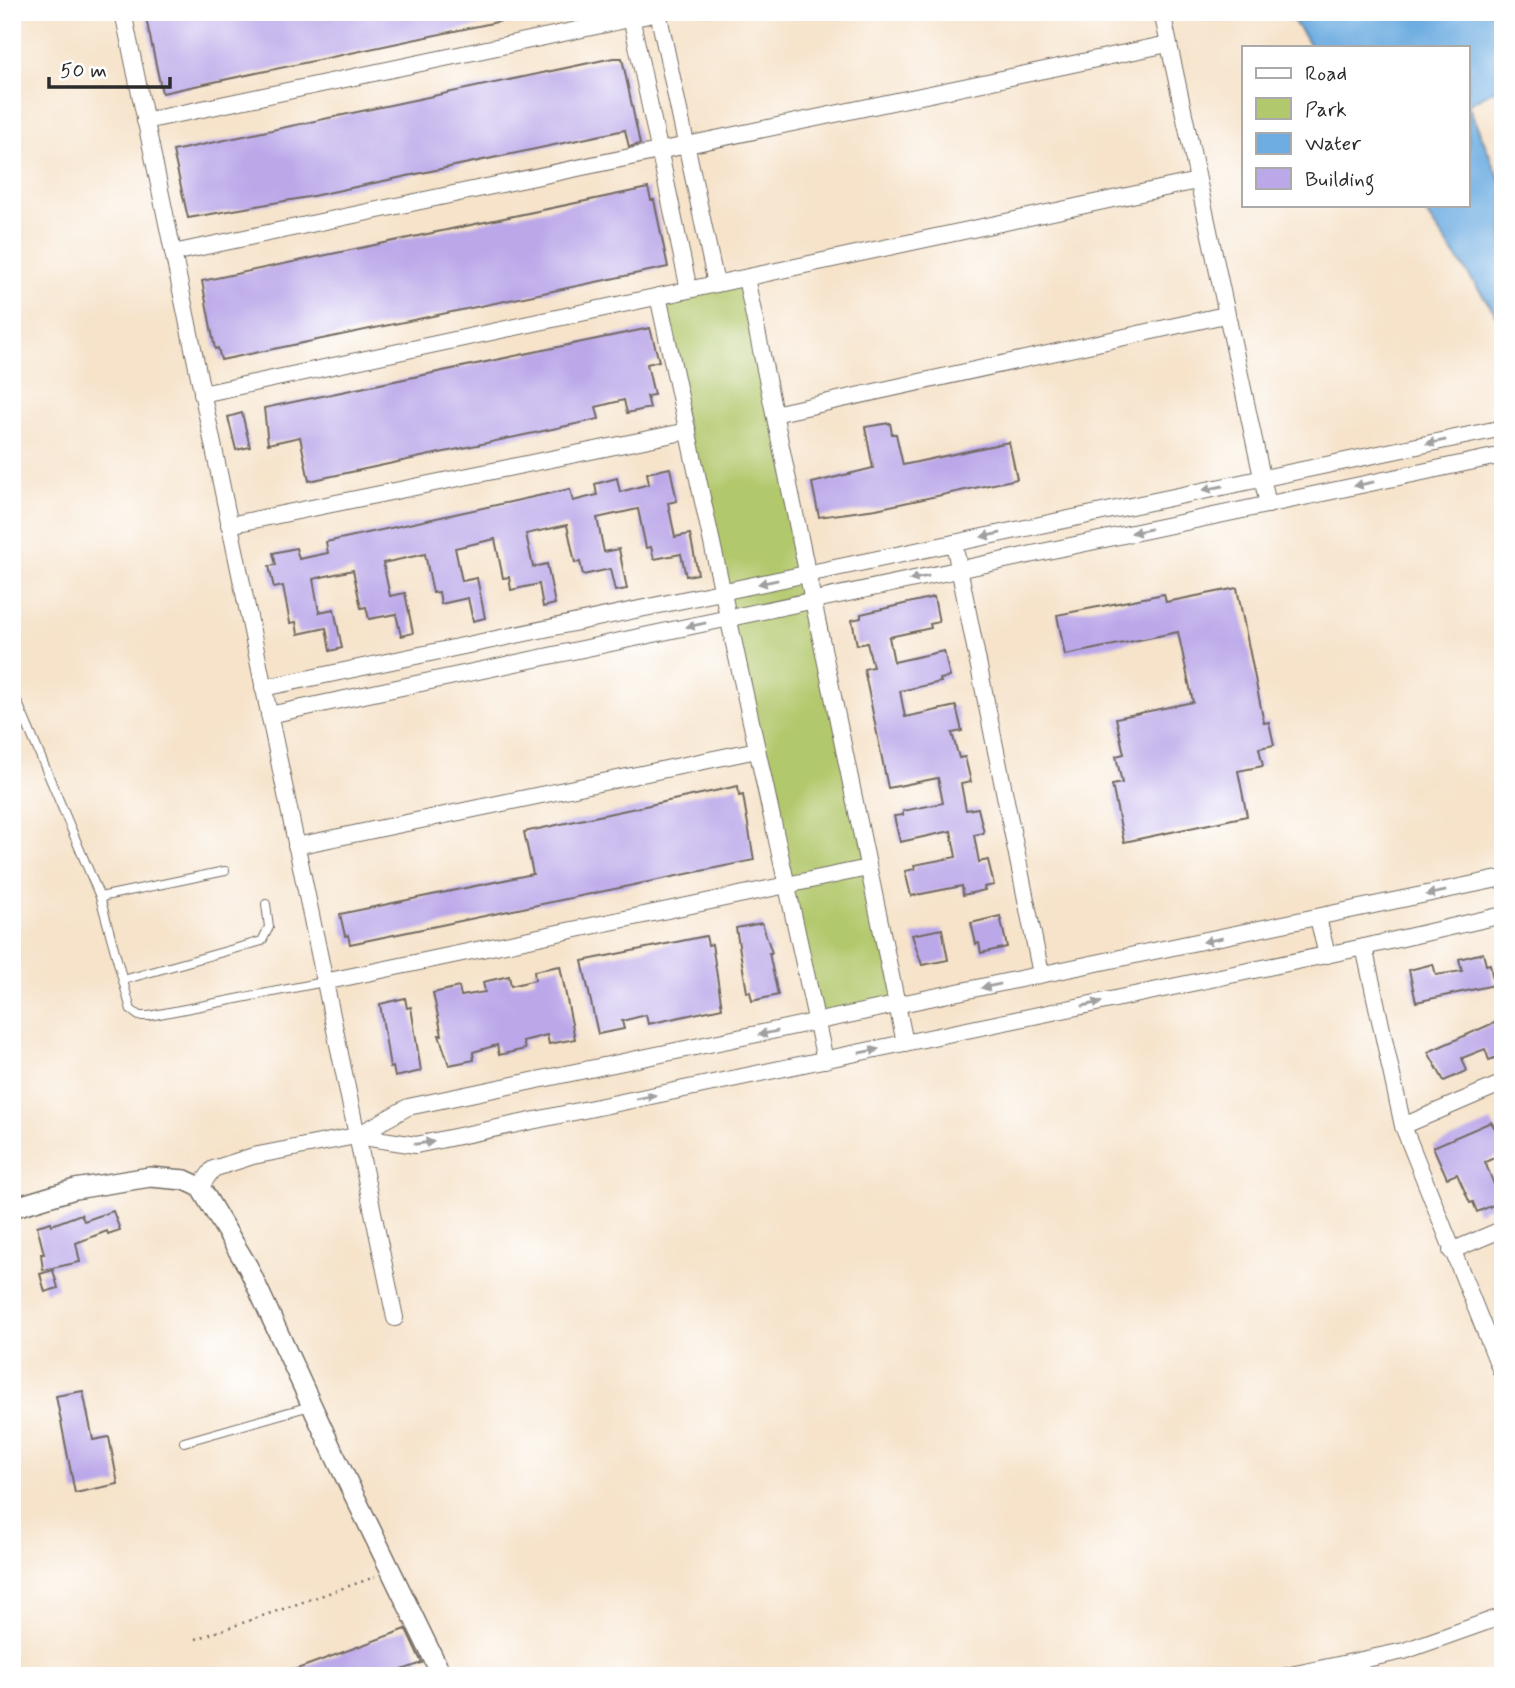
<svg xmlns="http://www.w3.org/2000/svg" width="1515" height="1688" font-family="Mynerve,sans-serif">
  <rect width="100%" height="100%" fill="#fff"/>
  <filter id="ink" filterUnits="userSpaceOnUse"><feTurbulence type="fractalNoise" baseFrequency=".0143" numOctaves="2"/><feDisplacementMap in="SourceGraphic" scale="14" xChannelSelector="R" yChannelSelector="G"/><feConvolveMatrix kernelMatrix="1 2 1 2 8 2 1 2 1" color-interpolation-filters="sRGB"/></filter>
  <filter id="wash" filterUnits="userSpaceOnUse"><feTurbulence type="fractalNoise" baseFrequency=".00686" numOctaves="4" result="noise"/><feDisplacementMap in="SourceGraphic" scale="28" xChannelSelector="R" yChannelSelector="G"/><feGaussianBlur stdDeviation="1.57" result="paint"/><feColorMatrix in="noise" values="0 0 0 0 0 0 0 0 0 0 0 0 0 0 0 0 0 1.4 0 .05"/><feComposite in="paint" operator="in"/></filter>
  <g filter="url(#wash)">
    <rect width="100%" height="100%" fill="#f6e3ca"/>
    <path fill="#b2c86c" stroke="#6e7a4c" stroke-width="2" d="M746 278 897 1006 817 1023 658 296Z"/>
    <path fill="#6eade1" stroke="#4c6c86" stroke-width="2" d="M1287 12H1503V85L1468 105 1503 186V324L1420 205H1468V47H1312Z"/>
    <g id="blocks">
      <g fill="#bba8e9">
        <path d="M161 12H515L516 18 162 93 146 18 147 15Z"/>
        <path d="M613 58H622L640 144 629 147 625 130 308 197 188 218 173 151Z"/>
        <path d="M648 188 651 200H654L668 267 221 360 218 348 215 349 202 281Z"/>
        <path d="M650 328 659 361 647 364 654 395 647 396 650 408 627 413 624 400 596 407 599 419 309 481 300 437 268 444 264 408Z"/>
        <path d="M242 413 250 447 236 450 228 417Z"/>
        <path d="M890 423 892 434H896L903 465 1009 442 1017 479 876 509 819 517 812 483 873 468 865 427Z"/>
        <path d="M670 468 677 501 668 503 675 537 690 534 698 574 686 576 681 554 654 559 651 547 646 548 638 509 597 518 604 552 619 549 627 589 615 591 610 569 583 575 580 562 575 563 567 525 526 534 533 567 547 564 555 604 543 607 539 584 511 590 509 577 503 578 495 539 455 548 462 581 477 578 485 618 473 621 468 598 441 604 439 592 433 593 425 554 383 563 390 596 405 593 413 633 401 636 396 614 369 619 366 607 361 608 353 570 313 579 319 612 334 609 342 648 330 651 326 628 298 634 296 622 290 623 283 586 274 588 269 566 276 565 273 553 296 548 299 559 328 553 326 542 570 489 573 501 597 495 595 484 617 478 620 492 649 484 647 473Z"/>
        <path d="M1237 588 1264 723 1269 722 1274 745 1259 748 1263 766 1238 771 1247 816 1124 842 1112 785 1122 783 1116 756 1124 754 1116 718 1193 702 1178 632 1065 655 1057 615 1164 594 1166 602Z"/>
        <path d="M934 597 939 622 930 624 931 628 889 637 894 662 944 651 950 677 940 679 941 682 900 691 905 717 956 706 962 731 952 733 959 758 965 757 971 782 961 784 966 810 978 808 984 833 974 835 979 862 988 860 994 885 984 887 985 890 963 895 962 886 911 896 905 871 915 869 914 865 956 857 951 831 900 842 894 816 903 815V811L943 803 938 778 888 788 864 669 873 667 867 643 857 645 852 620 861 618V614Z"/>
        <path d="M738 786 739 796 743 795 754 860 350 944 348 935 345 936 340 914 533 874 524 832Z"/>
        <path d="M1000 916 1007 947 981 953 979 943 976 944 971 923Z"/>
        <path d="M762 923 772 953H769L778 995 752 1001 750 992H747L736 928Z"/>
        <path d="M942 929 948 960 922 965 912 935Z"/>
        <path d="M706 936 708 945 712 944 722 1008 648 1024 646 1015 622 1021 624 1029 598 1034 582 961Z"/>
        <path d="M1483 953 1486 965 1490 964 1494 985 1416 1002 1409 970 1433 964 1436 975 1462 971 1459 959Z"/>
        <path d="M560 966 575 1039 549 1044 547 1035 523 1041 525 1049 499 1055 497 1045 473 1052 474 1060 449 1065 439 1035H442L433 993 459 987 461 996 485 992 483 982 509 976 511 986 535 980 534 971Z"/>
        <path d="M405 998 407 1008 411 1007 421 1071 395 1077 393 1067 390 1068 380 1004Z"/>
        <path d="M1500 1020 1503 1028V1055L1489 1060 1485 1049 1462 1058 1467 1071 1444 1081 1428 1052Z"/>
        <path d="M1491 1122 1503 1141V1154L1485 1162 1501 1202 1477 1212 1473 1202 1470 1203 1457 1174 1447 1178 1433 1147Z"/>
        <path d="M113 1211 120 1230 108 1234 107 1231 76 1243 80 1262 43 1270 41 1254H44L37 1226 51 1222 52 1225 81 1214 84 1221Z"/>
        <path d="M53 1270 58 1288 45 1292 40 1274Z"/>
        <path d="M83 1391 93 1440 109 1437 118 1484 75 1493 56 1396Z"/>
        <path d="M406 1629 422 1663 385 1676H278Z"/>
      </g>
    </g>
  </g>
  <g filter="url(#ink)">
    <use href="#blocks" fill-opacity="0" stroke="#726b63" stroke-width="2"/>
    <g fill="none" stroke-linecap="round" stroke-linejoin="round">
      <g stroke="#726b63" stroke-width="10">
        <g id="service">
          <path d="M12 689 100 897 131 1010 139 1016H149L324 982"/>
          <path d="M100 897 225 871"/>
          <path d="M123 980 262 941 269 927 266 904"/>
          <path d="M184 1442 310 1406"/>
        </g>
      </g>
      <g stroke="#726b63" stroke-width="18">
        <g id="minor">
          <path d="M123 12 395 1318"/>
          <path d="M630 12 689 290"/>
          <path d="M658 12 716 284"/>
          <path d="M1162 12 1268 505"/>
          <path d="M145 121 663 12"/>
          <path d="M173 253 1168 44"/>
          <path d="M746 278 905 1043"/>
          <path d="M658 296 825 1060"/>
          <path d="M202 394 1197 181"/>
          <path d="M774 414 1225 315"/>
          <path d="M229 525 688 431"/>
          <path d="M954 543 1041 974"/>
          <path d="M263 688 1503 428"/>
          <path d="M269 715 1503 455"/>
          <path d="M296 846 757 750"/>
          <path d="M1318 918 1327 955"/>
          <path d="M1364 947 1403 1126 1503 1376"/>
          <path d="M324 982 868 868"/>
          <path d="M1403 1126 1503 1083"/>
          <path d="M356 1136 416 1145 1364 947 1503 915"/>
          <path d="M200 1187 213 1169 253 1156 356 1136 408 1107 1503 878"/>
          <path d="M1451 1251 1503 1229"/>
          <path d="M1286 1676 1404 1651 1503 1616"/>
        </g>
      </g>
      <g stroke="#726b63" stroke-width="22">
        <path id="tertiary" d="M12 1208 75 1189 150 1177 185 1180 200 1187 248 1267 335 1456 442 1676"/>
      </g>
      <path stroke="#726b63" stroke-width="2.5" stroke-dasharray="2 5" stroke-linecap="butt" d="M196 1639 375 1577"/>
      <use href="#service" stroke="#fff" stroke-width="8"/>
      <use href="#minor" stroke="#fff" stroke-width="16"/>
      <use href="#tertiary" stroke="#fff" stroke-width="19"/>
    </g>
    <defs><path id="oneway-solid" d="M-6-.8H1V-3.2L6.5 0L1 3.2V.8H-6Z" transform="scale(1.75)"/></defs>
    <g fill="#a0a0a0">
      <use href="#oneway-solid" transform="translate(1436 442) rotate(168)"/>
      <use href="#oneway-solid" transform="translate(1364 484) rotate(168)"/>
      <use href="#oneway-solid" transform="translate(1213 488) rotate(168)"/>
      <use href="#oneway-solid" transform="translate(1141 531) rotate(168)"/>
      <use href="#oneway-solid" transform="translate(991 535) rotate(168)"/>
      <use href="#oneway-solid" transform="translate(919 578) rotate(168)"/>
      <use href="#oneway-solid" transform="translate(768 582) rotate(168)"/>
      <use href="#oneway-solid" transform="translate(696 625) rotate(168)"/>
      <use href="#oneway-solid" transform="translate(1436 893) rotate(168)"/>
      <use href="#oneway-solid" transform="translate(1213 940) rotate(169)"/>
      <use href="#oneway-solid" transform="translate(991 986) rotate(168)"/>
      <use href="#oneway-solid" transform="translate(1092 1004) rotate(-12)"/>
      <use href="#oneway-solid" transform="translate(768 1033) rotate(168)"/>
      <use href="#oneway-solid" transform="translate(869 1051) rotate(-12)"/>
      <use href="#oneway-solid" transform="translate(646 1097) rotate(-12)"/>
      <use href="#oneway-solid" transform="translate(424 1143) rotate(-8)"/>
    </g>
  </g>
  <rect width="1515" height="1688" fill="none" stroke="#fff" stroke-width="42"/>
  <rect x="1242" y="46" width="228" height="161" fill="#ffffff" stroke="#aaaaaa" stroke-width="2"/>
  <rect x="1256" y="68" width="35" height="10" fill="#ffffff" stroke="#aaaaaa" stroke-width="2"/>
  <text x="1305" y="80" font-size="21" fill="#2b2b2b">Road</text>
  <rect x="1256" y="98" width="35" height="21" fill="#b2c86c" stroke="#aaaaaa" stroke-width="2"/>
  <text x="1305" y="116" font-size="21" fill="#2b2b2b">Park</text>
  <rect x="1256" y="133" width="35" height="21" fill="#6eade1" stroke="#aaaaaa" stroke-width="2"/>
  <text x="1305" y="150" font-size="21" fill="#2b2b2b">Water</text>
  <rect x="1256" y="168" width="35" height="21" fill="#bba8e9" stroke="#aaaaaa" stroke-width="2"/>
  <text x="1305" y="186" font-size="21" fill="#2b2b2b">Building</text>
  <path d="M49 77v10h121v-10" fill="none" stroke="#2b2b2b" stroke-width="3.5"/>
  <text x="60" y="77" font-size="21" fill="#2b2b2b" stroke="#ffffff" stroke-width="5" paint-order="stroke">50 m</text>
</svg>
